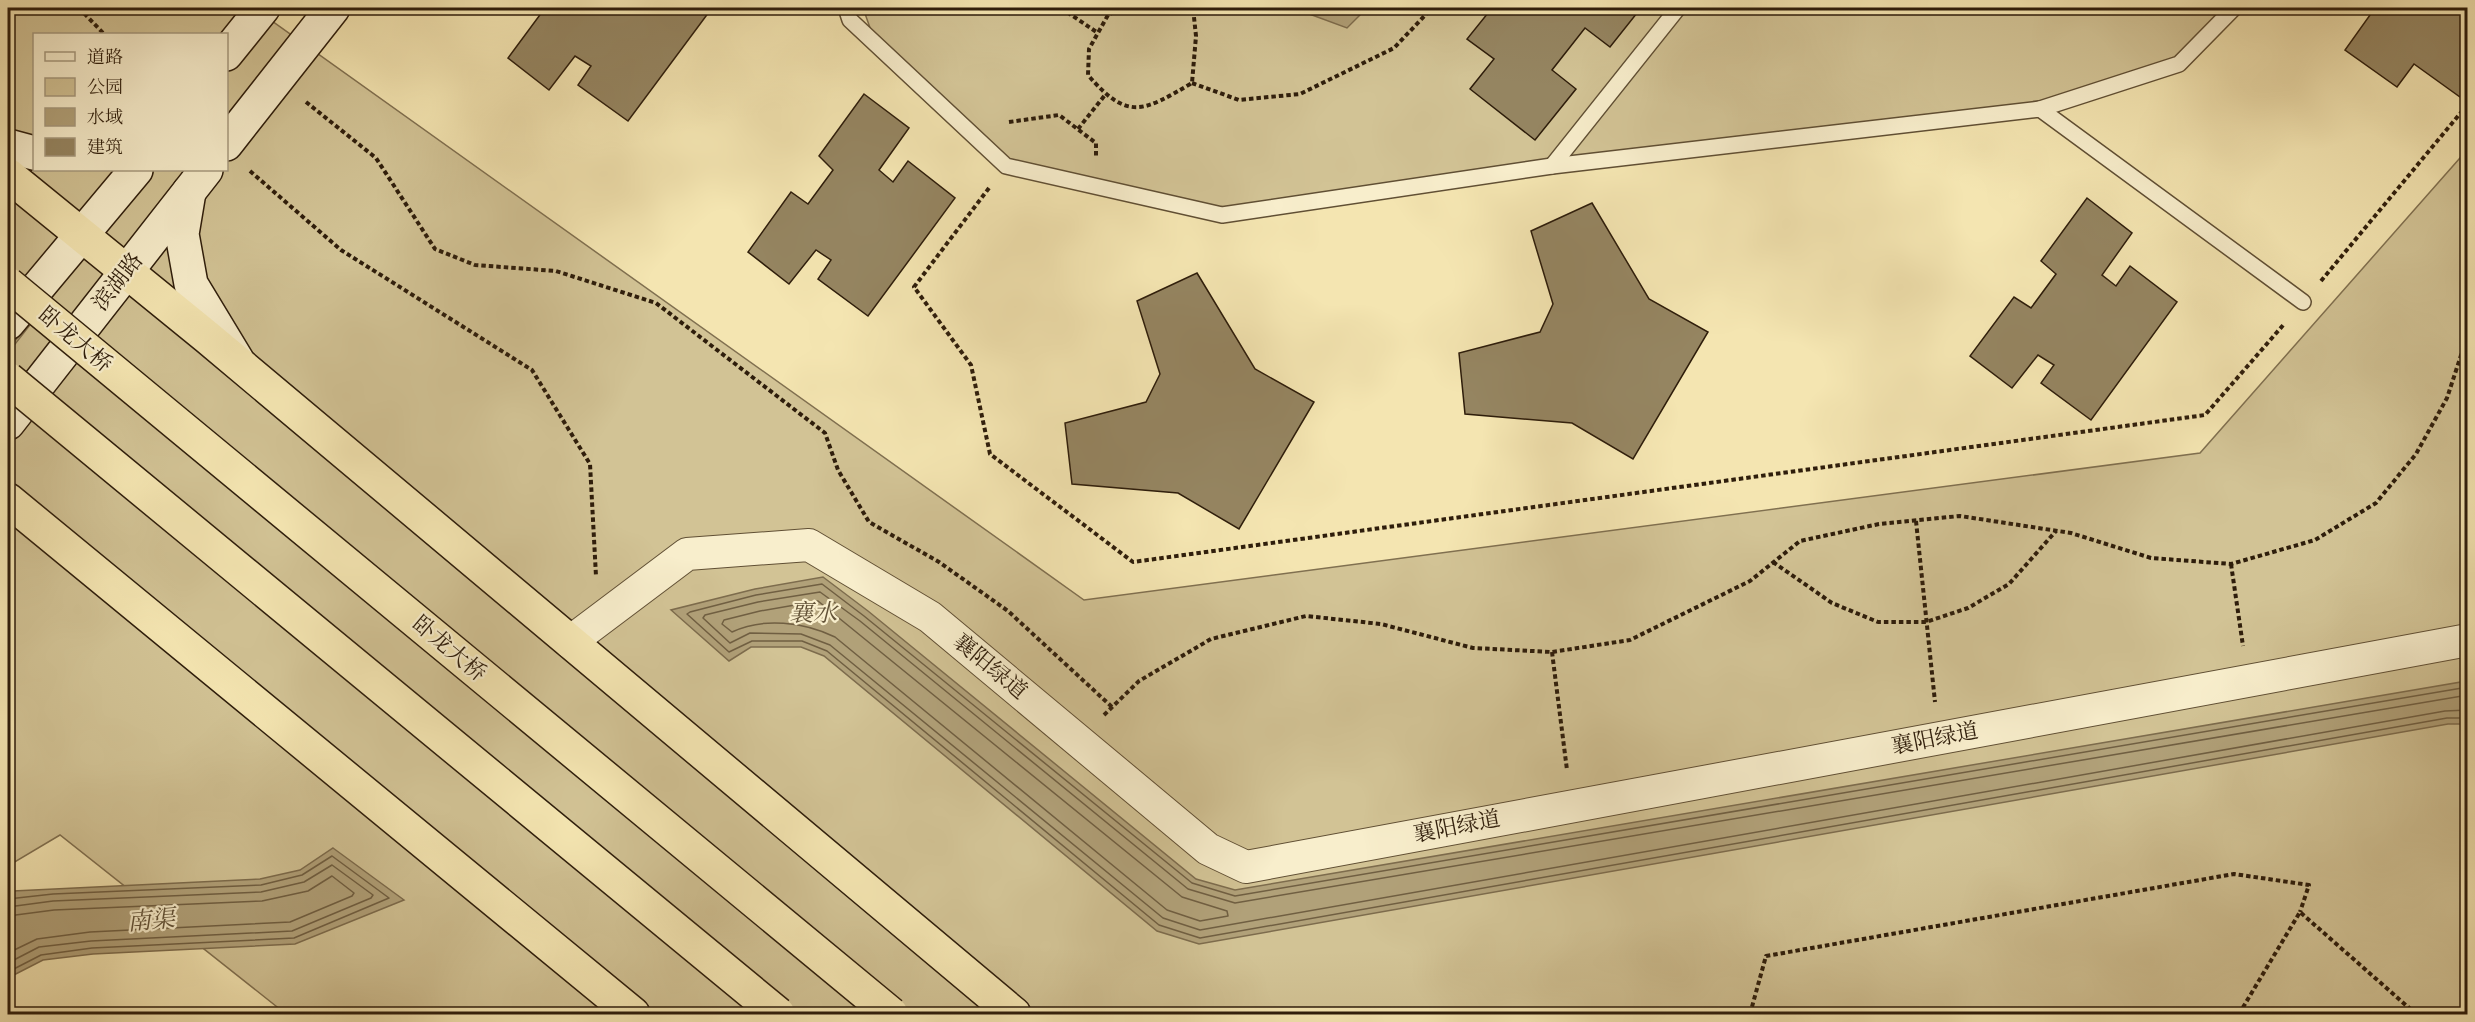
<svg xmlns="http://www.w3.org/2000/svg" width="2475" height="1022" font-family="'IM FELL DW Pica','Noto Serif SC',serif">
  <rect width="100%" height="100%" fill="#f4e5b1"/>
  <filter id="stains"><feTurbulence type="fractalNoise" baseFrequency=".00333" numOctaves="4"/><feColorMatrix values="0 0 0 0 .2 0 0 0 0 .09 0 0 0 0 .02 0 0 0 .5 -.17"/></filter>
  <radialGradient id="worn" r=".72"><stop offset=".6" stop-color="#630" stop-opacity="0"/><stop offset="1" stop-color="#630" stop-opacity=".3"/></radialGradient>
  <g fill="#d2c395" stroke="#807050" stroke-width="1.5">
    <path d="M8 8H250L269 19 1084 600 2200 453 2467 150V1014H286L60 835 8 866V353L151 170H226V34H34V170H149L8 350Z"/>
    <path d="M863 8H2234L2179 64 2040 109 1222 215 1006 166 874 39Z"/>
  </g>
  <g fill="#b1a179" stroke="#7d6c4d" stroke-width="1.5">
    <path d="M1293 8H1367L1347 28Z"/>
    <path d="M823 577 868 611 1196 879 1235 890 2467 681V724H2448L1199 944 1157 931 824 656 801 647H751L729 661 671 610 755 589Z"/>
    <path d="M333 848 404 900 295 944 93 954 43 960 8 978V894L13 891 260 879 300 870Z"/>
  </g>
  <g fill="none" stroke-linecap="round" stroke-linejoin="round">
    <g stroke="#705f42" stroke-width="1.5">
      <path d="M818 601 1182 897 1227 911 1228 916 1200 921 1167 910 835 637C804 622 763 617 732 632L722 624 724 620 760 611Z"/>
      <path d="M2468 687 1235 896 1192 883 864 616 822 584 756 595 690 612 687 614 729 652 752 641H802L827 651 1159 925 1200 938 2447 718H2468"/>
      <path d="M2468 695 1235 903 1188 889 860 621 820 592 758 602 705 615 703 618 730 643 750 633 801 634 830 645 1163 918 1200 930 2445 711 2468 710"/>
      <path d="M8 899 53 894 261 885 302 875 332 856 389 898 294 938 92 948 41 955 8 972"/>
      <path d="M8 907 53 901 261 892 304 882 332 865 373 895 371 898 292 931 91 941 39 947 8 963"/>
      <path d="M8 916 54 910 262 901 308 891 332 876 354 893 352 896 290 922 90 932 37 939 8 953"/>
    </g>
  </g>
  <g fill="#958561" stroke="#2e1d0b" stroke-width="1.5">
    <path d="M545 8H564L567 10 570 8H712L628 121 578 85 591 66 575 56 549 90 508 58Z"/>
    <path d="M1492 8H1641L1610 47 1585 28 1552 70 1576 89 1535 140 1470 89 1494 59 1467 39Z"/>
    <path d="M2375 8H2468V87L2460 97 2414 64 2397 87 2345 50Z"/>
    <path d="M864 94 909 128 879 170 893 182 908 161 955 198 868 316 818 279 831 260 816 250 789 284 748 252 791 192 808 204 833 170 819 156Z"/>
    <path d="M2087 198 2132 233 2102 275 2116 286 2130 266 2177 302 2091 420 2041 383 2054 365 2038 355 2012 388 1970 356 2014 297 2031 308 2056 274 2041 261Z"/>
    <path d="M1592 203 1649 299 1708 332 1633 459 1572 423 1465 414 1459 353 1540 332 1553 304 1531 231Z"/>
    <path d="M1197 273 1255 369 1314 402 1239 529 1178 493 1072 484 1065 423 1146 402 1160 374 1137 301Z"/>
  </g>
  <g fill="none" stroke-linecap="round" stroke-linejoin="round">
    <g stroke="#604f34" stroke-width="18">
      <g id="lane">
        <path d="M846 8 850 20 1006 166 1222 215 1552 166 2040 109 2303 302"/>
        <path d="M2040 109 2179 64 2234 8"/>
        <path d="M1552 166 1678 8"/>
      </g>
    </g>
    <g stroke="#604f34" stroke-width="34">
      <path id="street" d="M570 642 687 554 809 545 930 617 1208 849 1246 867 2468 640"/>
    </g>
    <g stroke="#2e1d0b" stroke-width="36">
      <g id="secondary">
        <path d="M226 54 263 8"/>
        <path d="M226 144 333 8"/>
        <path d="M8 146 34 153"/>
        <path d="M189 192 182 234 191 284 237 360"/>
        <path d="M8 323 136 170"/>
        <path d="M8 423 206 170"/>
      </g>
    </g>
    <g stroke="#2e1d0b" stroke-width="36">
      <g id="highway">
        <path d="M8 175 207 337 1014 1014"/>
        <path d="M8 500 633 1014"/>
      </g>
    </g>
    <g stroke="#2e1d0b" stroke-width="4" stroke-dasharray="4.5 3" stroke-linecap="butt">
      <path d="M79 8 104 34"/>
      <path d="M1061 8 1098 33"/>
      <path d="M1121 8 1108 15 1089 49 1088 75C1128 122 1144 111 1192 83L1196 36 1193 8"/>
      <path d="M1192 83 1239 100 1300 94 1394 48 1432 8"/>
      <path d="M306 102 376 158 435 249 475 265 556 271 656 303 825 433 838 470 869 522 939 562 1008 611 1112 707"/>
      <path d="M1009 122 1059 115 1096 143V158"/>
      <path d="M1078 129 1105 95"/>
      <path d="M250 171 341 250 532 370 590 464 596 576"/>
      <path d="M989 188 914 287 971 365 990 454 1133 562 2205 415 2285 323"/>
      <path d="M2321 281 2468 104"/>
      <path d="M1916 521 1935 702"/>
      <path d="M1773 562 1832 603 1878 622H1926L1968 608 2009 584 2056 531"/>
      <path d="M2231 564 2243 646"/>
      <path d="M1552 652 1567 770"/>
      <path d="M1104 715 1139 681 1211 639 1306 616 1381 624 1473 648 1552 652 1630 640 1750 581 1800 541 1879 524 1960 516 2071 533 2151 558 2231 564 2315 540 2376 503 2416 454 2447 398 2468 334"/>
      <path d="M1750 1014 1766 956 2234 874 2309 885 2300 912"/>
      <path d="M2239 1014 2300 912 2416 1014"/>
    </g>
    <use href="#lane" stroke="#f8eecc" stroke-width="15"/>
    <use href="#street" stroke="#f8eecc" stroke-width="32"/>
    <use href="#secondary" stroke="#f8eecc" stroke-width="33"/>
    <use href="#highway" stroke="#f4e5b1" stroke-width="33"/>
    <g stroke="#2e1d0b" stroke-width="36" stroke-linecap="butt">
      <g id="highway-bridge">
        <path d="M8 284 891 1014"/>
        <path d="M8 379 778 1014"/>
      </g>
    </g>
    <use href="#highway-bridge" stroke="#f4e5b1" stroke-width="33"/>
  </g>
  <g text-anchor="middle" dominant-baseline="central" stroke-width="4.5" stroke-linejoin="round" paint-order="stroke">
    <g font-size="22" fill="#2e1d0b" stroke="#f8eecc">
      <text transform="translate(118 282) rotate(-52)">滨湖路</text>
      <text transform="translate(75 340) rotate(40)">卧龙大桥</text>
      <text transform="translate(449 649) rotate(40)">卧龙大桥</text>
      <text transform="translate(990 667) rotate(40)">襄阳绿道</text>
      <text transform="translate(1935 739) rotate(-11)">襄阳绿道</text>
      <text transform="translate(1457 827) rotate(-11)">襄阳绿道</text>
    </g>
    <g font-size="24" font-style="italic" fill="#625237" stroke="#f8eecc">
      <text x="813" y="614">襄水</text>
      <text transform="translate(151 921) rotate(-5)">南渠</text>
    </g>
  </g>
  <rect width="2475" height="1022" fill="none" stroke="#f4e5b1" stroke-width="30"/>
  <rect x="9" y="9" width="2457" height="1004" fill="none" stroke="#2e1d0b" stroke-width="3"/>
  <rect x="15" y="15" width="2445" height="992" fill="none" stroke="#2e1d0b" stroke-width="1.5"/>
  <rect x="33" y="33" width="195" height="138" fill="#f8eecc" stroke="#a79a7f" stroke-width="1.5"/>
  <rect x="45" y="52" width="30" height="9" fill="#f8eecc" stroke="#a79a7f" stroke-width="1.5"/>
  <text x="87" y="63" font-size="18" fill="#2e1d0b">道路</text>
  <rect x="45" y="78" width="30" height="18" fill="#d2c395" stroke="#a79a7f" stroke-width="1.5"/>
  <text x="87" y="93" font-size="18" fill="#2e1d0b">公园</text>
  <rect x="45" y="108" width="30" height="18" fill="#b1a179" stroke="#a79a7f" stroke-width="1.5"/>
  <text x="87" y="123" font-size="18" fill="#2e1d0b">水域</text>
  <rect x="45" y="138" width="30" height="18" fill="#958561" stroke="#a79a7f" stroke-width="1.5"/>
  <text x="87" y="153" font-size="18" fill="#2e1d0b">建筑</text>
  <rect width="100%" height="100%" filter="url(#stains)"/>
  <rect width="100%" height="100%" fill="url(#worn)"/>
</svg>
